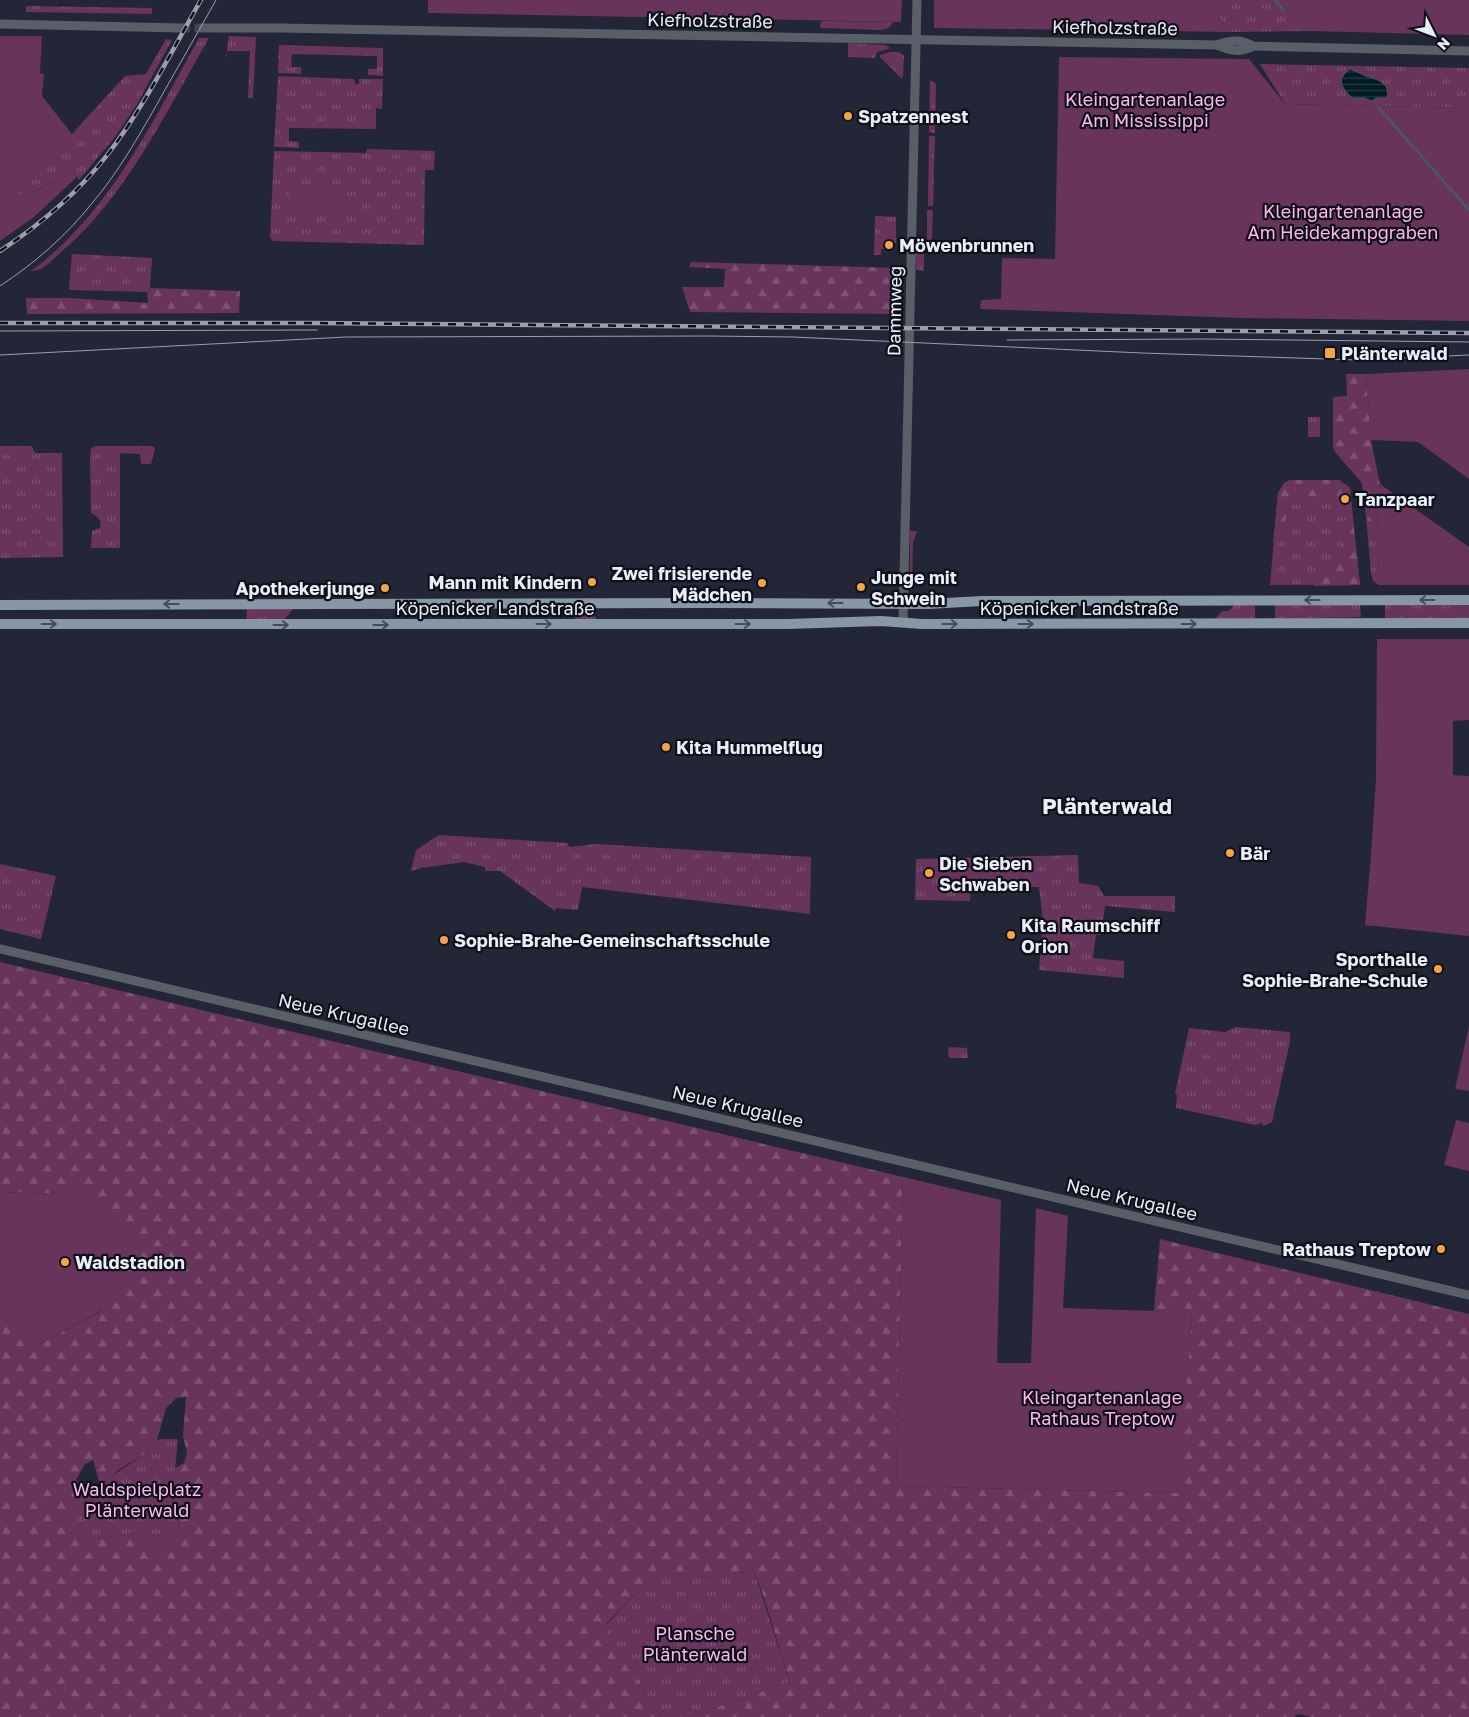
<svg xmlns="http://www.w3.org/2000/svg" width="1469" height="1717" font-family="'Golos Text',sans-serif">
  <defs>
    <pattern id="grass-tufts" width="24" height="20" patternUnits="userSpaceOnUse" patternTransform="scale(1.25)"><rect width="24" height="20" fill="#68345c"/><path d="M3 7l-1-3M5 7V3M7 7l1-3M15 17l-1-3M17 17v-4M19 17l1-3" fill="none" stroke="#7e5274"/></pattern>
    <pattern id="forest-firs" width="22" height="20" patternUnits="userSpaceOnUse" patternTransform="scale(1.25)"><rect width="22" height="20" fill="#68345c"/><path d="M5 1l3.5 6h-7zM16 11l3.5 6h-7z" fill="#7e5274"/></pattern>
    <pattern id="water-rules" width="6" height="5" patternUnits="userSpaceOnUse" patternTransform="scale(1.25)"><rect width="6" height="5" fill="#001c22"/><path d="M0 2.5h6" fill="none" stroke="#253d43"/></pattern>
  </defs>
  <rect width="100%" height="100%" fill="#232637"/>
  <g fill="url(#grass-tufts)">
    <path d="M1205 0H1287L1311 31 1230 32Z"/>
    <path d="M26 6 152 8V14L26 12Z"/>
    <path d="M821 21 893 22 889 28 881 30 820 28Z"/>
    <path d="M229 36 256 37 253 98H248L250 51H227V57H226Z"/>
    <path d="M199 38H209C166 112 125 199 59 254 50 262 43 271 31 271 109 214 153 121 199 38Z"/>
    <path d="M166 39 172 40 136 106 115 137 79 180 74 172 31 193 30 191 18 196 0 192 72 134 125 76 146 74Z"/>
    <path d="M848 43 885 45 889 47V49L877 52 875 58 848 57Z"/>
    <path d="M279 45 383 48V76L368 75V69H377V56L292 54 291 67H301V74L278 73Z"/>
    <path d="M889 52H899L904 56 903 78H901L880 57V55Z"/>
    <path d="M1260 64 1469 68V108L1285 104Z"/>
    <path d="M278 76 354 79 355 84H359V79H383L382 109 376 108V129L289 128V141L299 142V148L274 147Z"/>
    <path d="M930 80 936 84 935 133 929 132Z"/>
    <path d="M929 136H935L933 206H928Z"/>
    <path d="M367 149 435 151 434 170H425L424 245 273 241 270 238 274 151 366 153Z"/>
    <path d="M927 210H933L932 237 931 240 927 243Z"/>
    <path d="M875 216 896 217V243H888L887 249H881V255H874Z"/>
    <path d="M924 247V270L923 271 916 269V248Z"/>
    <path d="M72 254 152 258 150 288 147 292 69 290Z"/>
    <rect x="1308" y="417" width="12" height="20"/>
    <path d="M0 446H32L35 453H62L63 557 0 558Z"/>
    <path d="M96 446H152L155 448 151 464H141L140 454 120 453V548H91L92 531 100 528C102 520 98 517 91 513L90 457 91 448Z"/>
    <path d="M1290 480H1339L1350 488 1360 585H1270L1278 493 1284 483Z"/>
    <path d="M1361 482 1366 492 1371 536 1378 538 1379 585 1373 581 1371 573 1364 495Z"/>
    <path d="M910 531H917L913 543 912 583H910Z"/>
    <path d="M1235 605 1255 606V619H1215L1222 611H1228Z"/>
    <path d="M1275 605H1360L1361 617 1275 619Z"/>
    <rect x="1385" y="605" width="84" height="13"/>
    <path d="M563 608H584L597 619H576Z"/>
    <path d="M247 609H293L284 620H246Z"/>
    <path d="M439 835 568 843 569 847 597 844 811 857 810 914 582 887 578 910 556 908 555 911 500 871H485V867L464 862 421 868 411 871 416 850Z"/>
    <path d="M1078 855 1079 883 1098 886 1104 896H1175V912L1105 906 1101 935H1096L1093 958 1124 961V978L1039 970 1043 922 1039 887 971 886 970 901 915 900 916 859Z"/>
    <path d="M0 864 56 876 41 939 0 929Z"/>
    <path d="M1236 1027 1290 1032V1042L1272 1122 1263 1126 1262 1123 1255 1125 1176 1108 1177 1095 1175 1094 1189 1028 1225 1032Z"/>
    <path d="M950 1047 967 1048 968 1058H949L948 1049Z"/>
    <path d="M162 1439H178L172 1499 180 1508 177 1539H167V1546L153 1548 131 1533 84 1541 57 1523 110 1477 145 1454 157 1440Z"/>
    <path d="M754 1571 790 1682 688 1717H661L605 1626 655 1573H684L707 1577Z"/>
  </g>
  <g fill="url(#forest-firs)" fill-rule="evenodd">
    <path d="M690 262 899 268H901L899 314 690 312 682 287H724L725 269 690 267Z"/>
    <path d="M150 288 240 291 239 313 27 314 26 298H69L148 303 147 292Z"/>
    <path d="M1346 374H1366L1371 440 1380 484 1377 503 1378 538 1371 536 1366 493 1361 482 1335 452 1333 447V397L1347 396Z"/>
    <path d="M1290 480H1339L1350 488 1351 494 1341 492 1334 497 1297 499 1289 503 1281 537 1273 544 1278 493 1284 483Z"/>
    <path d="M1353 521 1360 585 1314 586V582L1336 566 1333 556C1345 543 1347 540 1347 522Z"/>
    <path d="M0 962 903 1177 896 1486 1177 1493 1192 1315 1154 1311 1160 1239 1469 1314V1717H1312L1298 1714 1294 1717H688L790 1682 763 1595 754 1571 707 1577 684 1573H655L605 1625 661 1717H0V1309L40 1344 102 1311 58 1194 0 1192ZM186 1397 183 1436 187 1453 184 1463 175 1468 172 1499 180 1508 177 1539H167L166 1546 154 1548 131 1533 84 1541 57 1523 74 1508 80 1509 90 1507 95 1498 92 1491 76 1480 84 1465 93 1460 100 1485 121 1468 145 1454 157 1440 166 1408 176 1398Z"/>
  </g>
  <g fill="#68345c">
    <path d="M428 0H902L901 22 428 13Z"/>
    <path d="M934 0H1205L1230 32 934 28Z"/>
    <path d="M1287 0H1469V35L1311 31Z"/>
    <path d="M0 36H42L40 73 44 74 42 96 72 134 14 185 18 195 30 191 32 193 74 172 77 177 34 217 0 241Z"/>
    <path d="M1059 57 1249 59 1285 104 1469 108V321L1243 318 980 309 981 300 1001 299 1002 258 1055 259Z"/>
    <path d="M289 187H340V214L288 213Z"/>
    <path d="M1469 369V479L1418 442 1371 440 1366 374Z"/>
    <path d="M1380 484 1469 547V585H1379L1377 503Z"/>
    <path d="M1377 639H1469V720L1453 721V775L1469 776V936L1365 925 1371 854 1376 778Z"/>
    <path d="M1469 1026V1091L1455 1089Z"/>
    <path d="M1456 1120 1469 1123V1171L1444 1165Z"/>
    <path d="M903 1177 1001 1200 997 1363H1031L1036 1208 1068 1216 1063 1308 1154 1311 1192 1314 1178 1493 896 1486Z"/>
    <path d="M74 1181 139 1237 120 1287 101 1311 40 1344 0 1309V1192L58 1194Z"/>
  </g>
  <path fill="url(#water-rules)" stroke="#465a62" d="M1350 69C1356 71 1361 74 1366 76 1378 80 1390 82 1387 98H1376L1372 101 1364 98H1352C1341 87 1336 79 1350 69Z"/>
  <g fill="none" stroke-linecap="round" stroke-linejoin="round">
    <g stroke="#465a62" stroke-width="2.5">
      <path d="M1275 0 1284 11"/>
      <path d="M1378 107 1469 210"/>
    </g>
    <path stroke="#414454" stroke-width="9" stroke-dasharray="9 4.5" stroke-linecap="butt" d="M181 28H203"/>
    <g stroke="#585f66" stroke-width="9">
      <path d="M0 24 181 28"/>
      <path d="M203 28H281L1217 45C1230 40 1241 39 1253 46L1469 51"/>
      <path d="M1217 45C1230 51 1241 53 1253 46"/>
      <path d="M903 623 917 0"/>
      <path d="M0 949 1469 1295"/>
    </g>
    <g stroke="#8797a5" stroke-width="10">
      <path d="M0 605 711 603 928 604 982 601 1469 600"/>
      <path d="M0 624H787L881 621 922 624 1469 623"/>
    </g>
    <g stroke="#9c9eac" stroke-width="1">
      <path d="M0 286C35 263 67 235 93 202 116 175 134 144 152 113 173 75 195 38 216 0"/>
      <path d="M0 331 317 330"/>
      <path d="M1007 340 1204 339 1469 342"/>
      <path d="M0 355 346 337 710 336 793 337 1142 353 1358 360 1469 355"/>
    </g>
    <g stroke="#9c9eac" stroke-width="4.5">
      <g id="rail">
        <path d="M0 251C41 224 78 193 108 154 144 107 171 52 201 0"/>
        <path d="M0 323H311L1469 333"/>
      </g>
    </g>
    <use href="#rail" stroke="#0e1017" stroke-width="2.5" stroke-dasharray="8" stroke-linecap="butt"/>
  </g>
  <defs><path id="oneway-shaft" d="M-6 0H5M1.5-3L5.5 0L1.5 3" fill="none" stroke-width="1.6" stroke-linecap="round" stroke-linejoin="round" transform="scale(1.25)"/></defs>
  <g stroke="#444d57">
    <use href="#oneway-shaft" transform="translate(1312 600) rotate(180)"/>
    <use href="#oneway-shaft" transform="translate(1427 600) rotate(180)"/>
    <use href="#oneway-shaft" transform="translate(835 603) rotate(180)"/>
    <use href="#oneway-shaft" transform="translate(171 604) rotate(180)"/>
    <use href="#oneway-shaft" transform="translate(49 624)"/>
    <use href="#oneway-shaft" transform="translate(544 624)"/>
    <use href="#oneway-shaft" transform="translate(743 624)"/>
    <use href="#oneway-shaft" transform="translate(950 624)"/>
    <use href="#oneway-shaft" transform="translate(1026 624)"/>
    <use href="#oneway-shaft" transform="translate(1189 624)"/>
    <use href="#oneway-shaft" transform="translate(281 625)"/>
    <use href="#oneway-shaft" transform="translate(381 625)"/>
  </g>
  <g fill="#f4a444" stroke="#0e1017" stroke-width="2">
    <circle cx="848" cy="116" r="5"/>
    <circle cx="889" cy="245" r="5"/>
    <rect x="1324" y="347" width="12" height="12" rx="2.5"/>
    <circle cx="1345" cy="499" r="5"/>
    <circle cx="592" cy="582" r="5"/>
    <circle cx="762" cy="583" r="5"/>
    <circle cx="861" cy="587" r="5"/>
    <circle cx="385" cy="588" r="5"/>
    <circle cx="666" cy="747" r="5"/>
    <circle cx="1230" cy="853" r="5"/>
    <circle cx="929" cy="873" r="5"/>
    <circle cx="1011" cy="935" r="5"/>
    <circle cx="444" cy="940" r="5"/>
    <circle cx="1438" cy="969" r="5"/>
    <circle cx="1441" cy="1249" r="5"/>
    <circle cx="65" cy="1262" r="5"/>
  </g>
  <g text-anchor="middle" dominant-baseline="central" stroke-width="4.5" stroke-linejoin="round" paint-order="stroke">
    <g font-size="18" fill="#eaecf8" stroke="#0e1017">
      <text transform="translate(710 20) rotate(1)">Kiefholzstraße</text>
      <text transform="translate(1115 27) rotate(1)">Kiefholzstraße</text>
      <text transform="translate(894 311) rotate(-89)">Dammweg</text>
      <text x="495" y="608">Köpenicker Landstraße</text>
      <text x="1079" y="608">Köpenicker Landstraße</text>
      <text transform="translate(344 1014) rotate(13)">Neue Krugallee</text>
      <text transform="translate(738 1106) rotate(13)">Neue Krugallee</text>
      <text transform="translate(1132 1199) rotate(13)">Neue Krugallee</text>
    </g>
    <g font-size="18" fill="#fdb8eb" stroke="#0e1017">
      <text x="1145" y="99">Kleingartenanlage<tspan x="1145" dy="21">Am Mississippi</tspan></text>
      <text x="1343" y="211">Kleingartenanlage<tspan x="1343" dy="21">Am Heidekampgraben</tspan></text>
      <text x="1102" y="1397">Kleingartenanlage<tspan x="1102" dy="21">Rathaus Treptow</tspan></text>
      <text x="137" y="1489">Waldspielplatz<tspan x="137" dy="21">Plänterwald</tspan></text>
      <text x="695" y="1633">Plansche<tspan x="695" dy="21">Plänterwald</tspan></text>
    </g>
    <g font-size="18" font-weight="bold" fill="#eaecf8" stroke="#0e1017" text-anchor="start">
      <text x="858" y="116">Spatzennest</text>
      <text x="899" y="245">Möwenbrunnen</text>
      <text x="1341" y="353">Plänterwald</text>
      <text x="1355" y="499">Tanzpaar</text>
      <text x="752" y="573" text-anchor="end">Zwei frisierende<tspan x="752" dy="21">Mädchen</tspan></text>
      <text x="871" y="577">Junge mit<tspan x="871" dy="21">Schwein</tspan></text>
      <text x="582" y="582" text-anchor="end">Mann mit Kindern</text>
      <text x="375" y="588" text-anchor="end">Apothekerjunge</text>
      <text x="676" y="747">Kita Hummelflug</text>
      <text x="1240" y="853">Bär</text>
      <text x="939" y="863">Die Sieben<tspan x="939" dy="21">Schwaben</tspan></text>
      <text x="1021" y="925">Kita Raumschiff<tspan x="1021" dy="21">Orion</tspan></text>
      <text x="454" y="940">Sophie-Brahe-Gemeinschaftsschule</text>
      <text x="1428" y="959" text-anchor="end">Sporthalle<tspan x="1428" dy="21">Sophie-Brahe-Schule</tspan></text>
      <text x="1431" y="1249" text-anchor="end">Rathaus Treptow</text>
      <text x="75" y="1262">Waldstadion</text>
    </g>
    <g font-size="22" font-weight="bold" fill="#eaecf8" stroke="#0e1017">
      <text x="1107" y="805">Plänterwald</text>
    </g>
  </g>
  <g transform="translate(1434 35) rotate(132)" stroke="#0e1017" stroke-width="4" paint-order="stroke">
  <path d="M0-4L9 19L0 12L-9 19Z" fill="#eaecf8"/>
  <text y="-8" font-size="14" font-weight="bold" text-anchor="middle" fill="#eaecf8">N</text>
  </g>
</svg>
